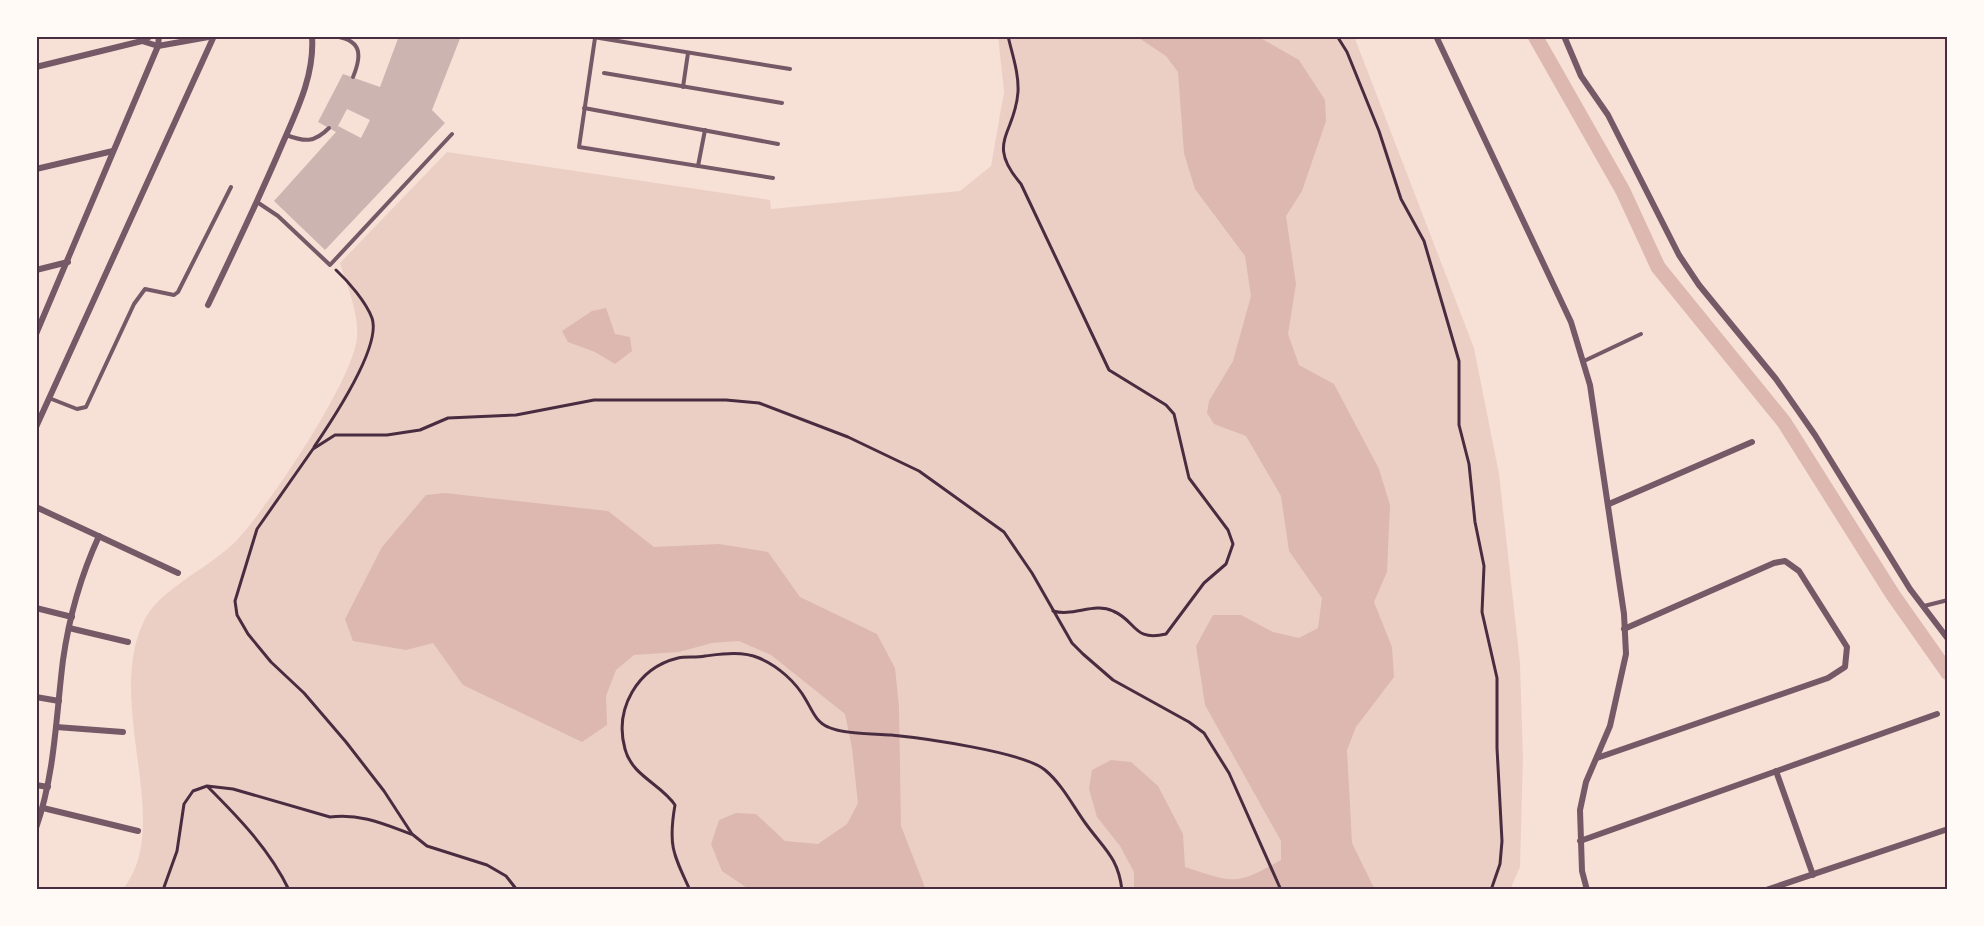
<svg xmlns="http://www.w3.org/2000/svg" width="1984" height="926" font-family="'Varela Round',sans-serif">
  <rect width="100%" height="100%" fill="#f7e1d7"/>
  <path fill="#ebcfc5" d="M998 36H1354L1474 348 1499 474 1520 663 1523 758 1520 867 1510 890H122C177 825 101 701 146 617 161 590 207 568 232 545 264 514 354 380 357 337 359 313 347 286 340 263L447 152 770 200 771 209 960 191 991 166 1004 92Z"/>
  <g fill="#dcb8b0">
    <path d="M1136 36H1257L1299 60 1325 100 1326 121 1302 191 1286 216 1296 284 1288 334 1299 365 1334 384 1379 469 1390 505 1387 572 1374 602 1392 647 1394 677 1356 727 1347 750 1352 843 1375 890H1134V872L1120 846 1097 817 1089 789 1092 770 1111 760 1131 762 1158 786 1183 834 1185 867C1235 883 1234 886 1281 860V841L1205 705 1196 646 1213 615H1241L1273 632 1299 638 1318 628 1322 598 1289 551 1281 496 1246 436 1214 424 1207 413 1209 401 1233 361 1251 296 1245 256 1195 189 1184 153 1178 72 1166 56Z"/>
    <path d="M606 308 615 334 630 337 632 351 615 364 595 352 568 342 562 331 592 311Z"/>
    <path d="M445 493 608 511 654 547 719 544 768 552 800 597 877 634 895 668 899 707 901 826 926 890H750L722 871 711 844 719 820 736 813 756 814 785 841 818 844 847 824 858 803 852 748 845 714 771 655 739 641 712 643 679 652 634 655 616 670 606 696 607 725 582 742 463 685 433 643 406 650 353 641 345 619 382 547 426 495Z"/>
  </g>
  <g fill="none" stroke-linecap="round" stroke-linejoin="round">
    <path stroke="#dcb8b0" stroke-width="15" d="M1535 36 1623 191 1658 267 1784 422 1893 595 1948 673"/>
  </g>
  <path fill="#ccb4b1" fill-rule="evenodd" d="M399 36H461L432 110 445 123 325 250 274 201 336 132 318 122 343 74 380 87ZM347 109 370 120 361 138 338 126Z"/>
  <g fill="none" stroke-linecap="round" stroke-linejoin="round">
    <g stroke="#4a2c40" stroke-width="3">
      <path d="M1008 36C1012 54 1019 73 1018 92 1015 135 985 142 1021 184L1109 370 1166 405 1174 414 1189 478 1228 530 1233 544 1226 564 1204 583 1166 634C1133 642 1137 621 1113 611 1094 602 1073 617 1053 611"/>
      <path d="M1337 36 1347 52 1379 131 1401 199 1424 241 1459 361V425L1469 464 1475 522 1484 566 1482 612 1497 678V748L1502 841 1500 864 1491 890"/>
      <path d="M314 447C331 422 382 347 372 318 366 302 348 281 336 270"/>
      <path d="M208 787C239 818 270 850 289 890"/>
      <path d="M163 890 177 851 184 804 193 791 207 786 233 789 330 817C359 813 384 824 411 834"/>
      <path d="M517 890 506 876 487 865 427 846 412 834 384 791 346 742 304 693 271 662 248 634 237 615 235 601 257 529 313 449 335 435H387L420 430 448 418 516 415 594 400H726L759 403 848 437 919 471 1004 532 1032 573 1072 643 1083 654 1113 680 1189 722 1204 733 1229 773 1281 890"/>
      <path d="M690 890C673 854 668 845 675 805 661 784 632 776 625 749 614 709 637 668 678 658 686 656 696 658 705 656 722 654 742 651 759 658 778 666 796 682 806 700 812 710 816 722 828 727 842 734 875 734 891 735 922 738 1024 752 1045 770 1062 784 1073 806 1086 824 1104 849 1118 857 1122 890"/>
    </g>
    <g stroke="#755966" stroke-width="4">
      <path d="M332 36C361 39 363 53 353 77"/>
      <path d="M587 36 790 69"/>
      <path d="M595 38 579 147 773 178"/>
      <path d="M604 73 782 103"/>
      <path d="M683 87 688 53"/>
      <path d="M584 108 778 144"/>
      <path d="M286 135C305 142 314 143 329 128"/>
      <path d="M698 166 705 130"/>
      <path d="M257 202 278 216 330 265 452 134"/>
      <path d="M1584 361 1641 334"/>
      <path d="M49 398 77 409 86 407 134 304 145 289 174 295 178 292 231 187"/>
      <path d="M1924 606 1948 600"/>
    </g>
    <g stroke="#755966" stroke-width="6">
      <path d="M1436 36 1571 322 1590 385 1624 614 1626 654 1610 726 1586 782 1580 810 1582 871 1587 890"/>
      <path d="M1564 36 1581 76 1608 115 1679 255 1699 285 1776 379 1815 435 1910 589 1948 639"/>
      <path d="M142 41 158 46 214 36"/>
      <path d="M36 67 142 41 151 36"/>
      <path d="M36 169 113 151"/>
      <path d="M36 270 68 262"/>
      <path d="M208 305C232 255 256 205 278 154 294 116 315 78 312 36"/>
      <path d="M36 334 158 46 159 36"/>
      <path d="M36 427 214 36"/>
      <path d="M1609 504 1752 442"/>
      <path d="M36 507 178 573"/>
      <path d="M36 608 72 617"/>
      <path d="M69 628 128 642"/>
      <path d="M36 697 59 701"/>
      <path d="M56 727 123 732"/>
      <path d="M1597 758 1828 678 1845 667 1847 647 1799 571 1785 561 1774 563 1624 629"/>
      <path d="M1776 771 1813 875"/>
      <path d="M36 785 48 787"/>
      <path d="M43 808 138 831"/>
      <path d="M36 828C55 774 56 716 63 660 69 618 81 575 99 536"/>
      <path d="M1580 841 1937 714"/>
      <path d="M36 890H37"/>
      <path d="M1766 890 1948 829"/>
    </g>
  </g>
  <rect width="1984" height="926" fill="none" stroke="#fffaf5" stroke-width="75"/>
  <rect x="38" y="38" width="1908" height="850" fill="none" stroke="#4a2c40" stroke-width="2"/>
</svg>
